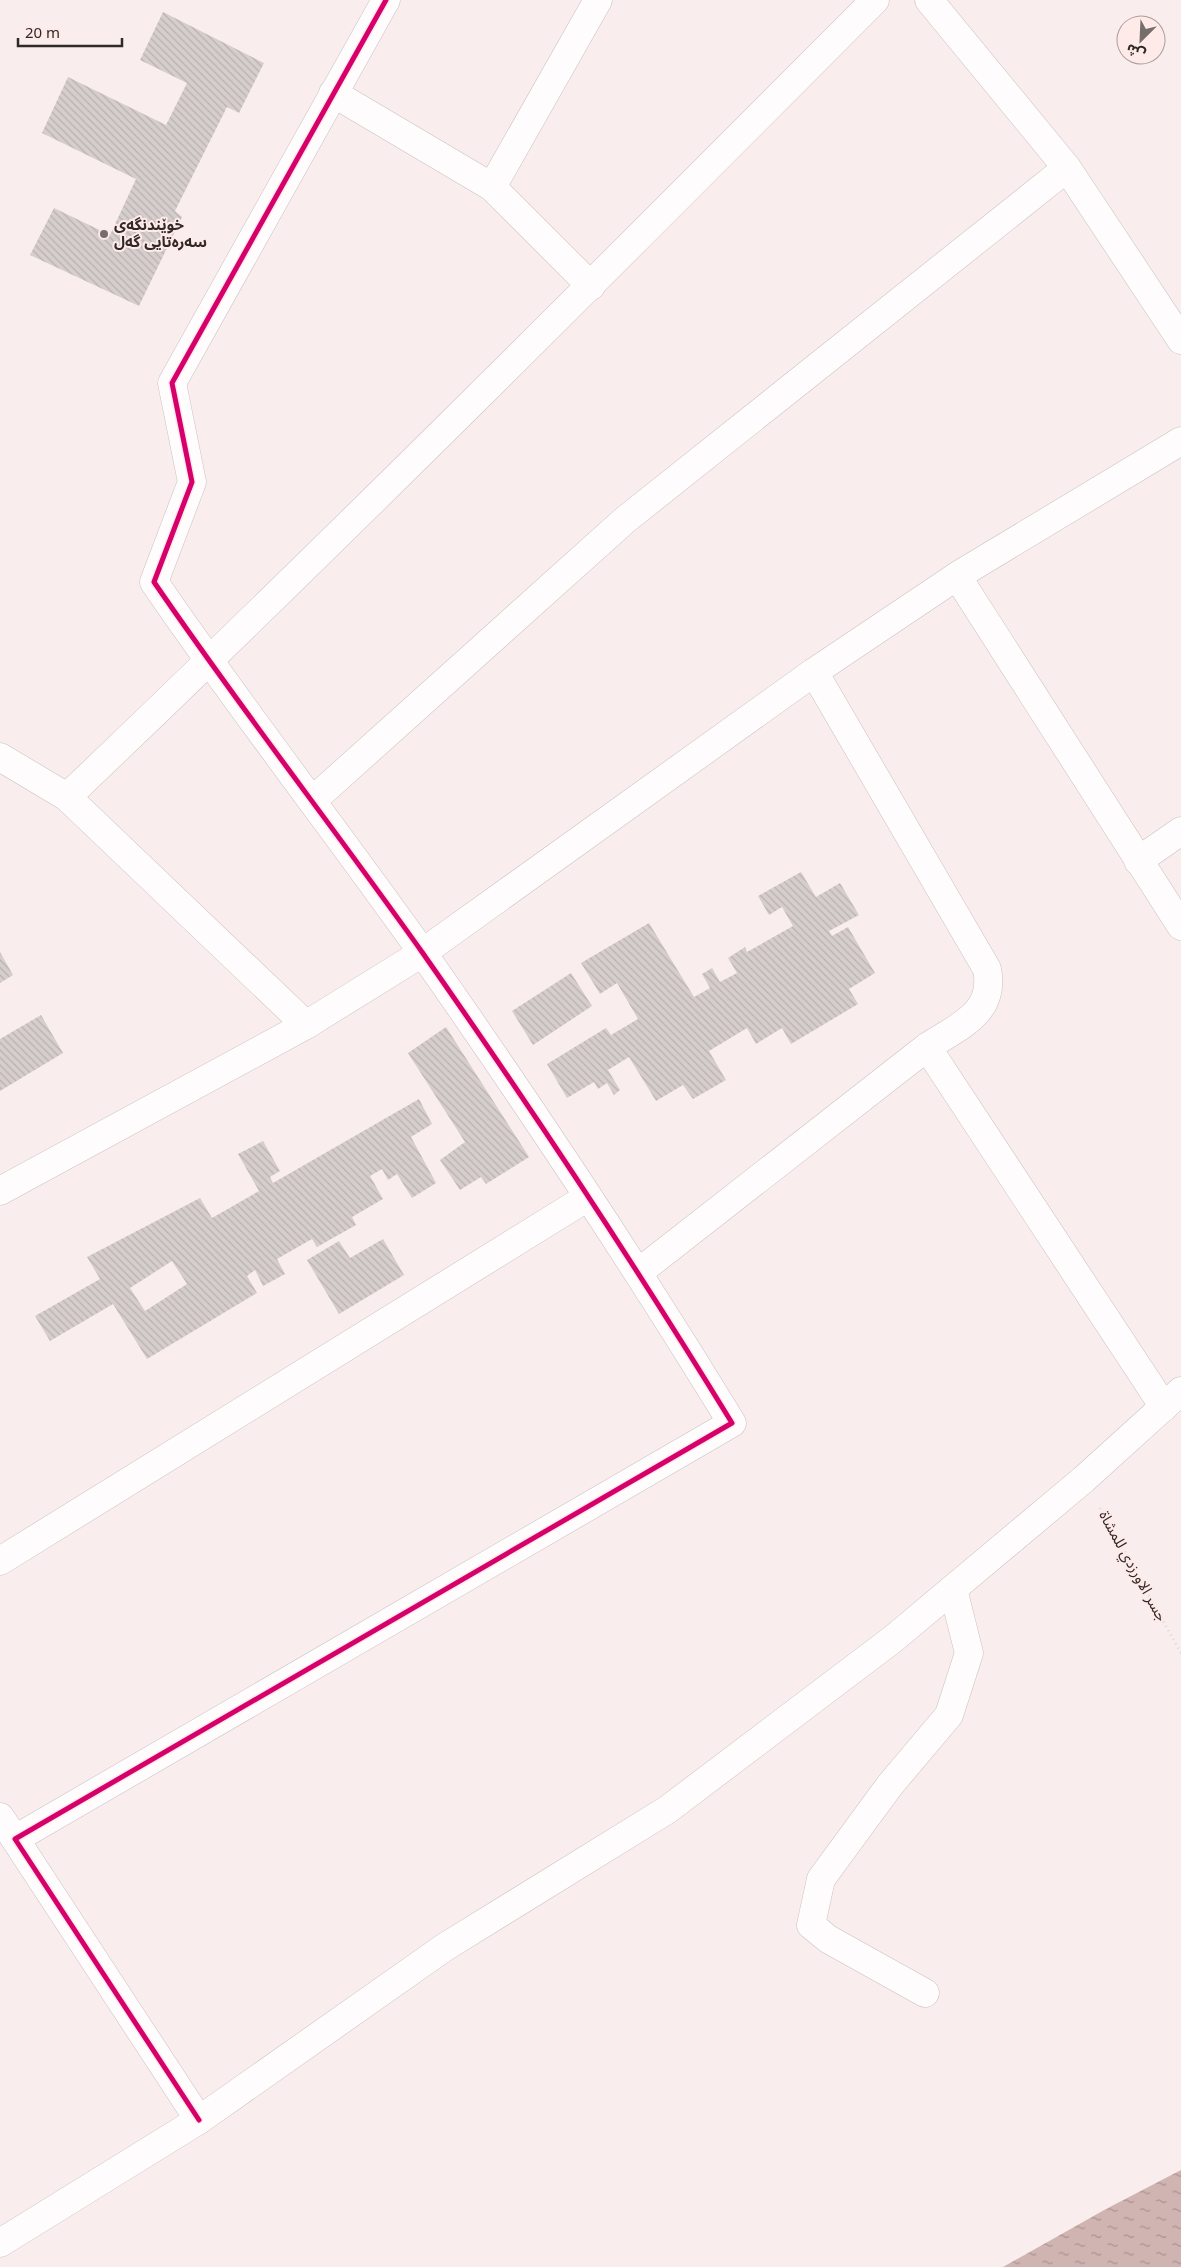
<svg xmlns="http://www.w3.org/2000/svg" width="1181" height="2267" font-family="Georgia,'Noto Sans Arabic',serif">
  <defs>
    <pattern id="water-ripples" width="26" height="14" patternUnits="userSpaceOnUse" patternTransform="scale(1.25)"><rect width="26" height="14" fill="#d0b4b1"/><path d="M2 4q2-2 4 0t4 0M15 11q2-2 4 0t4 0" fill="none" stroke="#a99290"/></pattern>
    <pattern id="building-back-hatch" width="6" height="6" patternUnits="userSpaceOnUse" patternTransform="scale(1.25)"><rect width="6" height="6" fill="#d6cecd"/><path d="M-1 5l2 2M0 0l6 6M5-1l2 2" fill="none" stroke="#b8b1b0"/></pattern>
  </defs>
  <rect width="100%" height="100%" fill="#f9eeed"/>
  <path fill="url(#water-ripples)" d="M1181 2170V2267H1003L1106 2209Z"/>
  <g fill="url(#building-back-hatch)" fill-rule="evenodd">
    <path d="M163 12 264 63 239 113 227 107 175 211 182 217 139 306 30 255 54 208 110 235 136 179 42 133 68 77 166 125 187 83 140 60Z"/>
    <path d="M801 872 816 897 840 883 859 915 829 931 832 936 848 927 875 973 849 989 858 1004 791 1044 782 1028 756 1044 747 1028 709 1051 726 1080 693 1099 683 1085 656 1101 629 1057 608 1070 620 1090 614 1095 607 1083 598 1089 594 1082 567 1098 547 1064 606 1028 611 1035 638 1019 617 983 600 994 581 963 649 923 694 997 710 988 702 974 712 968 720 982 737 973 728 958 745 947 747 952 793 926 782 907 769 915 758 896Z"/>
    <path d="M0 952 13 975 0 983Z"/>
    <path d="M571 973 592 1006 533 1045 512 1011Z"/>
    <path d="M41 1015 63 1053 0 1091V1039Z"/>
    <path d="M446 1027 529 1157 486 1184 481 1177 460 1190 440 1160 465 1142 408 1053Z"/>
    <path d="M419 1099 432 1124 411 1137 436 1183 412 1198 397 1174 388 1180 382 1169 370 1176 383 1199 352 1217 356 1225 317 1247 312 1239 277 1259 285 1274 263 1286 255 1270 247 1276 257 1293 147 1359 113 1304 50 1341 35 1316 100 1279 87 1257 200 1198 212 1218 259 1191 238 1154 263 1141 280 1171 270 1177 273 1183ZM172 1261 187 1284 145 1311 130 1288Z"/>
    <path d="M383 1239 404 1275 339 1314 307 1260 339 1241 350 1258Z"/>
  </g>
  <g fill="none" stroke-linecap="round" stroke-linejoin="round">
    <g stroke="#cac1c0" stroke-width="29">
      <g id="minor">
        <path d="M929 0 1067 168 1181 340"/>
        <path d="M333 93 492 187 591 286"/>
        <path d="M492 187 598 0"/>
        <path d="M957 576 1181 926"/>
        <path d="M0 757 67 797 306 1025"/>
        <path d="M67 797C341 536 608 268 875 0"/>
        <path d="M312 801 625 520 1067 168"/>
        <path d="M1138 861 1181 831"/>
        <path d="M927 1047 1164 1407"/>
        <path d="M0 1191 306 1025 422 953 814 672 957 576 1181 441"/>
        <path d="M639 1272 927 1047C959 1026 996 1013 987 969L814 672"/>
        <path d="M0 1561 588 1197"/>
        <path d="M0 1817 15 1839"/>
        <path d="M925 1993 828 1939 811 1925 821 1879 890 1785 949 1715 969 1653 953 1589"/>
        <path d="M199 2120 15 1839 732 1423C634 1263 530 1106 422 952 334 828 240 708 154 582L192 482 172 383 386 0"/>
        <path d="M0 2243 199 2120 445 1947 667 1810 893 1639 1084 1479 1181 1391"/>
      </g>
    </g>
    <path stroke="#dcd9d9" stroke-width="3" stroke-dasharray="1 4" stroke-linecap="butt" d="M1100 1508 1181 1653"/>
    <use href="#minor" stroke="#fefcfc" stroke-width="28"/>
    <g stroke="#feeae8" stroke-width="8">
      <path id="cycleway" d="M199 2120 15 1839 732 1423C634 1263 530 1106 422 952 334 828 240 708 154 582L192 482 172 383 386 0"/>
    </g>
    <use href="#cycleway" stroke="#d6006c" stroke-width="5"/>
  </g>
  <circle fill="#766e6d" stroke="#feeae8" stroke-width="2" cx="104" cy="234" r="5"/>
  <g text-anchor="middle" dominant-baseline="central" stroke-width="4" stroke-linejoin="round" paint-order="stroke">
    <g font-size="15" font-weight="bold" fill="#302928" stroke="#feeae8" text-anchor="start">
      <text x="114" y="225">خوێندنگەی<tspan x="114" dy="17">سەرەتایی گەل</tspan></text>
    </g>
    <g font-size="15" fill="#302928" stroke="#feeae8">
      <text transform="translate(1133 1566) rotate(61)">جسر الاورزدي للمشاة</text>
    </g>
  </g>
  <g transform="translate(1141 40) rotate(204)"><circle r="24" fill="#feeae8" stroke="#ac9d9b"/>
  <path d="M0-4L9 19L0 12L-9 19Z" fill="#766e6d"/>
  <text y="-8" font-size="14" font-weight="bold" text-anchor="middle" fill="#302928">ش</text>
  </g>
  <path d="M18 38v8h104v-8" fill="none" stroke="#302928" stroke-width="2.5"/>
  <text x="25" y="38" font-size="15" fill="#302928" stroke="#feeae8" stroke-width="4" paint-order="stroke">20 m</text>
</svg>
